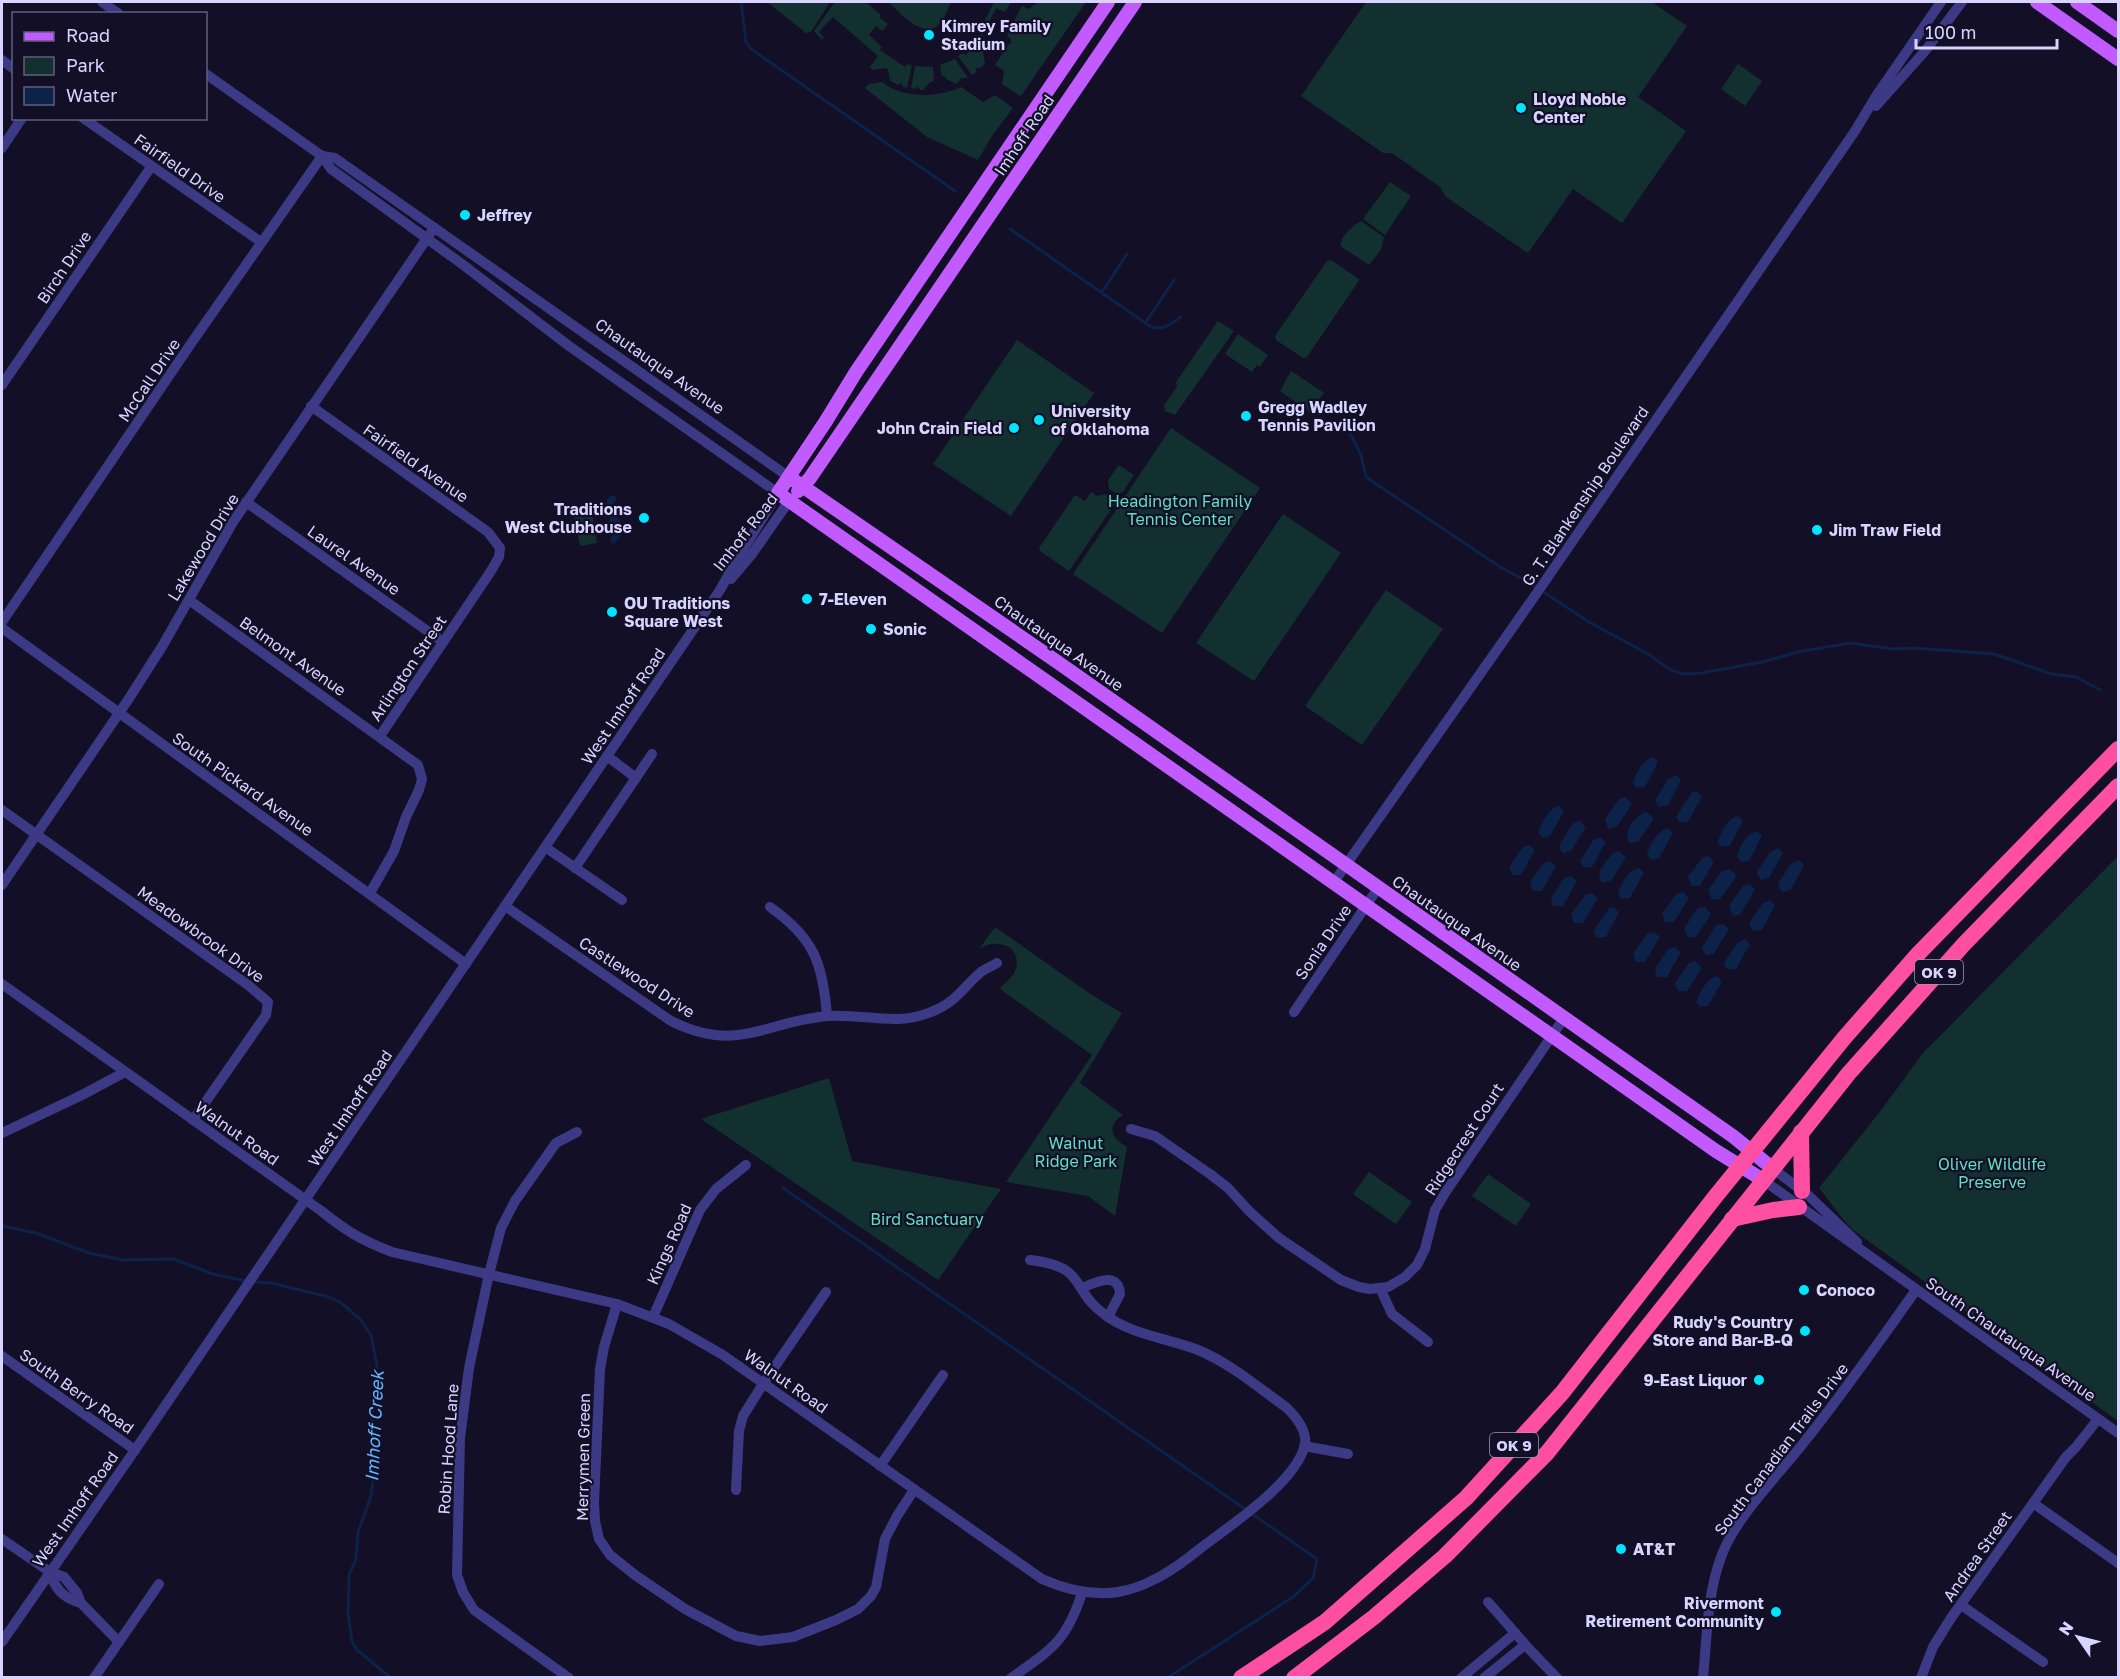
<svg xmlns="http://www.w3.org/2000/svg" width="2120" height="1679" font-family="'Golos Text',sans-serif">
  <rect width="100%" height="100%" fill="#130f26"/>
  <g fill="#12302f">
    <path d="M767 2H830L811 32 806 33Z"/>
    <path d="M835 2H866L881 15 879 17 888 24 882 31 876 26 869 35 882 47 880 50 905 67 907 64 912 65 907 88 902 86 901 83 898 85 890 81 888 69 885 68 873 70 870 67 878 56 833 17 819 32 824 37 822 40 814 31Z"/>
    <path d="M888 2H951C948 8 945 18 940 23 924 42 900 12 888 2Z"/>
    <path d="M994 2H1011L1005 12 996 8 978 44 985 49 983 52 985 63 982 67 976 68V72L972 75 958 56 963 53 965 55 973 48 984 29 981 28Z"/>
    <path d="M1038 2H1086L1023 93 1020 96 1002 84 1004 71 995 65 1008 45 1011 43V40L1007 35 1022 6 1029 9Z"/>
    <path d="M1366 2H1652L1687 26 1638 97 1686 131 1622 223 1573 189 1528 253 1446 197 1440 187 1392 153H1383L1301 96Z"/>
    <path d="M955 59 968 78H961L957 84 946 79 945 76H942L940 65Z"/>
    <path d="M1738 64 1762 81 1745 106 1721 89Z"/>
    <path d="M915 66 933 67 934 81 929 83 923 90H920L918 86 915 89 911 88Z"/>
    <path d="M882 82C904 99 937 98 961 87L983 102 995 95 1013 108 992 136 978 160 927 137 865 88 869 84Z"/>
    <path d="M1390 182 1411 196 1385 235 1363 219Z"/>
    <path d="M1361 221 1384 237 1381 250 1369 265 1340 246C1342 234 1352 227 1361 221Z"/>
    <path d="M1331 260 1359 279 1358 282 1307 357 1303 358 1276 340 1275 336 1327 261Z"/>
    <path d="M1218 321 1234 331 1175 415 1165 411 1164 405 1177 387 1176 382Z"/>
    <path d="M1238 334 1268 355 1260 367 1257 365 1252 372 1225 354Z"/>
    <path d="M1017 340 1094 393 1011 516 933 464Z"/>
    <path d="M1291 371 1324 393 1310 412 1280 391Z"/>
    <path d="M1171 428 1260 488 1162 633 1073 574Z"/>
    <path d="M1119 465 1134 475 1123 492 1117 494 1109 489 1108 480Z"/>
    <path d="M1091 492 1097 496 1105 494 1113 499 1114 505 1069 571 1040 551 1039 548 1075 495 1085 501Z"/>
    <path d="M592 512 597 543 580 546 574 515Z"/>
    <path d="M1283 514 1341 553 1254 681 1196 643Z"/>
    <path d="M1386 590 1443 629 1362 745 1305 706Z"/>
    <path d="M2118 856V1421L1853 1230 1842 1218 1819 1188 1882 1109 1923 1053Z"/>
    <path d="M995 927 1092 995 1122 1013 1080 1083 1123 1115C1106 1126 1111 1138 1127 1147L1115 1216 1088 1196 1006 1182 1092 1055 1000 989C1004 982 1012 979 1015 971 1024 946 997 937 979 949Z"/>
    <path d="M829 1078 852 1161 1001 1189 938 1280 701 1119Z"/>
    <path d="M1369 1172 1412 1202 1396 1224 1353 1194Z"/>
    <path d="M1488 1174 1531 1204 1516 1226 1472 1196Z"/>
  </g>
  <g fill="#0c2248">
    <path d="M613 495 617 499 612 506 618 511 616 516 620 521 619 529 622 534 614 544 611 542 610 539 614 532 607 525 611 516 604 510 608 498Z"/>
    <path d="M1653 757 1658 762 1645 787 1636 788 1633 783C1635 774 1644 759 1653 757Z"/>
    <path d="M1676 775 1681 780 1668 805 1659 807 1655 801 1657 797 1668 779Z"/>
    <path d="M1692 792H1697L1702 796 1688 822 1680 823 1676 817Z"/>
    <path d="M1625 797 1632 804 1617 827 1608 829 1605 819 1619 799Z"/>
    <path d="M1559 806 1564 811 1550 836 1542 838 1538 832C1541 823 1549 808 1559 806Z"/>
    <path d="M1646 812 1652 816 1653 820 1638 842 1630 843C1621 833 1635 815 1646 812Z"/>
    <path d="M1738 816 1743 821 1730 846 1721 847 1718 842C1720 833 1728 818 1738 816Z"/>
    <path d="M1580 821 1586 827 1571 851 1563 853 1559 847 1560 844 1573 823Z"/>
    <path d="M1668 828 1673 833 1659 858 1651 860 1647 855C1649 845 1658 830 1668 828Z"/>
    <path d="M1757 831 1762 836 1749 861 1741 862 1737 857C1738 848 1747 833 1757 831Z"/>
    <path d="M1600 837 1606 842 1592 867 1584 868 1580 862 1581 859 1594 839Z"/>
    <path d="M1529 845 1535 850 1521 875H1512L1509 867 1523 847Z"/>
    <path d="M1778 848 1783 853 1769 878 1761 880 1757 874 1758 870 1770 852Z"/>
    <path d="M1619 851 1626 858 1611 881 1602 883C1594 872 1606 862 1613 853Z"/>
    <path d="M1708 856 1714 861 1700 886H1691L1688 877 1702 858Z"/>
    <path d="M1799 860 1804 865 1791 890 1782 892 1778 886 1779 882 1791 864Z"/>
    <path d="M1550 861 1556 866 1542 891H1533L1530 882 1544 863Z"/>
    <path d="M1639 868 1644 873 1630 898 1622 899 1618 894C1620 885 1628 870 1639 868Z"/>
    <path d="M1729 869 1734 873 1736 877 1720 899 1712 900 1708 890 1722 871Z"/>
    <path d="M1571 876 1577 881 1563 906H1553L1551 898 1564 878Z"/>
    <path d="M1749 884 1755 889 1741 914 1733 916 1729 906 1743 886Z"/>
    <path d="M1683 892 1689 898 1674 922H1665L1662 914 1676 894Z"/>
    <path d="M1592 893 1598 898 1583 923H1574L1571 914 1585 895Z"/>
    <path d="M1770 900 1775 905 1762 930 1753 931 1749 925 1750 922 1762 904Z"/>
    <path d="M1705 907 1711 914 1696 937 1688 938 1684 928 1698 908Z"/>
    <path d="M1609 908H1614L1619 912 1606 937 1597 938 1594 933V930Z"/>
    <path d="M1723 924 1729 929 1714 954 1706 955 1702 949 1703 946 1716 925Z"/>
    <path d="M1654 932 1660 937 1645 962H1636L1633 954 1647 934Z"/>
    <path d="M1745 939 1750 944 1736 969 1728 970 1724 964 1725 961 1737 943Z"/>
    <path d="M1675 947 1681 952 1667 977H1657L1655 969 1668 949Z"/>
    <path d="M1695 961 1702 968 1687 991H1678L1675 983 1689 963Z"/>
    <path d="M1717 976 1722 981 1708 1006 1700 1007 1696 1002C1699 993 1707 978 1717 976Z"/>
  </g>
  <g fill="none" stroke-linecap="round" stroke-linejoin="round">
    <g stroke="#0c2248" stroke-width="3">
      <path d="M741 2 746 42 751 49 955 191"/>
      <path d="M1010 229 1151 327C1163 331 1172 323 1181 317"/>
      <path d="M1102 292 1127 254"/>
      <path d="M1146 322 1174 280"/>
      <path d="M1350 433 1361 455 1366 477 1500 567 1537 587"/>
      <path d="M1542 591 1589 622 1650 655 1669 669 1682 674 1702 673 1762 662 1802 651 1851 643 1892 649 1914 648 1994 654 2052 674 2076 677 2100 690"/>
      <path d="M783 1188 1317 1559 1313 1578 1293 1597 1167 1678"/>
      <path d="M2 1226 36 1233 89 1253 123 1260 173 1259 213 1274 246 1281"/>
      <path d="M252 1282 271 1283 329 1297 340 1302 360 1319 371 1335 377 1365 372 1418 374 1449 373 1480 371 1496 358 1532 356 1559 349 1575 348 1614 352 1641 357 1650 391 1678"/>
    </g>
    <g stroke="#3d3a85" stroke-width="10">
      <path d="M102 2 119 14"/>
      <path d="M2 60 14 69"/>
      <path d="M1876 106 1925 51 1962 2"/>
      <path d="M83 118 261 242"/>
      <path d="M2 148 22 118"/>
      <path d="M322 156 335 158 789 477"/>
      <path d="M2 385 151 167"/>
      <path d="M311 406 488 532 500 548 499 557 491 571 380 736"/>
      <path d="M246 502 443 642"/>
      <path d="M731 579 752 554 789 501"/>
      <path d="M189 600 418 765 422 779 419 790 406 817 394 851 370 893"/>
      <path d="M2 622 190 345 322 156"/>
      <path d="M2 628 466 964"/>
      <path d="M607 756 636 778"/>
      <path d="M2 810 248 985 268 1002 266 1015 193 1120"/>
      <path d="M545 847 622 900"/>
      <path d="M575 868 652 754"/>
      <path d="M1334 882 1532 600 1855 131 1876 96 1941 2"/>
      <path d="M2 885 128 700 163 645 233 522 434 228"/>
      <path d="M505 906 671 1021C738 1054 763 1022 827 1016 863 1013 896 1027 931 1012 957 1002 962 988 981 972 985 969 992 966 997 963"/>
      <path d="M770 907C814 938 823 963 827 1016"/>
      <path d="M2 984 320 1210C346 1231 361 1240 392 1252L617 1304 669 1324 723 1355 1042 1579C1067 1590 1091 1596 1118 1592 1128 1590 1140 1587 1149 1582 1170 1573 1188 1558 1206 1544 1234 1523 1298 1480 1305 1444 1307 1430 1296 1417 1287 1408 1259 1388 1230 1363 1198 1350 1167 1338 1131 1335 1104 1314 1069 1288 1088 1267 1030 1260"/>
      <path d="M1294 1012 1378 888"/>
      <path d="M1131 1129 1155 1136 1210 1174 1228 1188 1249 1211 1279 1238 1341 1280 1359 1287 1370 1289 1388 1287 1405 1277 1417 1265 1425 1249 1435 1210 1445 1193 1564 1018"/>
      <path d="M2 1133 82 1095 125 1072"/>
      <path d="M1772 1168 1809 1196 1857 1242"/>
      <path d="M1763 1180 2118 1433"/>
      <path d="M1082 1288C1095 1282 1119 1271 1120 1294L1108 1317"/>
      <path d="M1380 1288 1392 1314 1428 1342"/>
      <path d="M617 1304 604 1347 600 1369 594 1503 595 1521 599 1539 610 1555 635 1575 685 1609 736 1636 760 1641 793 1637 836 1620 858 1609 871 1596 876 1587 885 1539 897 1516 914 1490"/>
      <path d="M653 1317 700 1210 716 1189 746 1165"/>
      <path d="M2 1356 135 1450"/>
      <path d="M1304 1446 1348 1454"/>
      <path d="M880 1466 943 1375"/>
      <path d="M736 1490 739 1431 743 1416 763 1384 826 1292"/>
      <path d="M2033 1503 2118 1563"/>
      <path d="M2 1539 50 1572 64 1577 77 1593 81 1603 119 1642"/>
      <path d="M50 1572C55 1589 63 1598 81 1603"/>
      <path d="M1488 1602 1530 1650 1557 1678"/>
      <path d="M1961 1605 2043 1662"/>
      <path d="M2 1642 135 1450 720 590 735 563 778 493 569 346 462 264 331 169 322 156 206 74"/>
      <path d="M94 1678 159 1584"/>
      <path d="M569 1678 474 1610 463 1592 457 1575 460 1438 469 1368 489 1274 501 1228 515 1201 556 1143 577 1132"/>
      <path d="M1011 1678C1052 1649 1066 1642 1082 1593"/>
      <path d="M1461 1678 1515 1633"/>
      <path d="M1484 1678 1525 1645"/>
      <path d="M1703 1678C1707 1638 1707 1597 1720 1560 1733 1519 1779 1475 1805 1441 1844 1392 1880 1341 1916 1290"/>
      <path d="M1921 1678 1933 1647 1951 1618 2066 1457 2076 1447 2098 1419"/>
    </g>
    <g stroke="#c25bff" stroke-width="14">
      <path d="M1108 2 856 372 826 421 778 493 1716 1151 1763 1180"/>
      <path d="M2037 2 2118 59"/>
      <path d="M2077 2 2118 31"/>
      <path d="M789 477 1056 661 1734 1137 1772 1168"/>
      <path d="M798 491 810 478 1135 2"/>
    </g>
    <g stroke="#ff4fa3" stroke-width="16">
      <path d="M1801 1132 1802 1191"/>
      <path d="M1732 1219 1773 1210 1799 1207"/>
      <path d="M1241 1678 1325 1622 1466 1498 1562 1393 1715 1197 1845 1037 1918 954 2118 749"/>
      <path d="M1294 1678 1374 1617 1445 1556 1547 1453 1849 1073 1964 944 2118 786"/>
    </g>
  </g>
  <g fill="#00e5ff" stroke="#130f26" stroke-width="2">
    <circle cx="929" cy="35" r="6"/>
    <circle cx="1521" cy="108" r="6"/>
    <circle cx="465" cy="215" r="6"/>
    <circle cx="1246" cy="416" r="6"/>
    <circle cx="1039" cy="420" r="6"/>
    <circle cx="1014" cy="428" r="6"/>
    <circle cx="644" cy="518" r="6"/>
    <circle cx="1817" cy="530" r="6"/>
    <circle cx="807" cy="599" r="6"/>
    <circle cx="612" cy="612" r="6"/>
    <circle cx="871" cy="629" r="6"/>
    <circle cx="1804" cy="1290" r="6"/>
    <circle cx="1805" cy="1331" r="6"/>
    <circle cx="1759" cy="1380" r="6"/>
    <circle cx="1621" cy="1549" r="6"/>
    <circle cx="1776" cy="1612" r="6"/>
  </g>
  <g text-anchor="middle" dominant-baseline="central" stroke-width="4.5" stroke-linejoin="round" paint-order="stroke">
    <g fill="#130f26" stroke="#9e99be" stroke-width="1.5">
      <rect x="1915" y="960" width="48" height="24" rx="4.5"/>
      <rect x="1490" y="1433" width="48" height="24" rx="4.5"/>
    </g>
    <g font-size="15" font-weight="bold" fill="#d9d4ff">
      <text x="1939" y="972">OK 9</text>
      <text x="1514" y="1445">OK 9</text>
    </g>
    <g font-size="16" font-weight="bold" fill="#d9d4ff" stroke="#130f26" text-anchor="start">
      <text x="941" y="26">Kimrey Family<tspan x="941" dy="18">Stadium</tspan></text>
      <text x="1533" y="99">Lloyd Noble<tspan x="1533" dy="18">Center</tspan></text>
      <text x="477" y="215">Jeffrey</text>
      <text x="1258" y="407">Gregg Wadley<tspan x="1258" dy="18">Tennis Pavilion</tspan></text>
      <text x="1051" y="411">University<tspan x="1051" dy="18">of Oklahoma</tspan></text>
      <text x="1002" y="428" text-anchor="end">John Crain Field</text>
      <text x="632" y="509" text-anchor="end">Traditions<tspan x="632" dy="18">West Clubhouse</tspan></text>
      <text x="1829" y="530">Jim Traw Field</text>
      <text x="819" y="599">7-Eleven</text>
      <text x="624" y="603">OU Traditions<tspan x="624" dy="18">Square West</tspan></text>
      <text x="883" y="629">Sonic</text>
      <text x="1816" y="1290">Conoco</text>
      <text x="1793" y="1322" text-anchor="end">Rudy's Country<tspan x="1793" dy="18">Store and Bar-B-Q</tspan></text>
      <text x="1747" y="1380" text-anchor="end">9-East Liquor</text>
      <text x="1633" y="1549">AT&amp;T</text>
      <text x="1764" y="1603" text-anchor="end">Rivermont<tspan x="1764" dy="18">Retirement Community</tspan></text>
    </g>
    <g font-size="16" fill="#d9d4ff" stroke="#130f26">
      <text transform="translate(1024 135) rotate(-56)">Imhoff Road</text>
      <text transform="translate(180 168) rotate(35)">Fairfield Drive</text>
      <text transform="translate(64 267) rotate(-56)">Birch Drive</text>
      <text transform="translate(660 366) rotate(35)">Chautauqua Avenue</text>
      <text transform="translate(149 380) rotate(-56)">McCall Drive</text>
      <text transform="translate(416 463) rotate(35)">Fairfield Avenue</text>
      <text transform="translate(1585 496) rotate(-56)">G. T. Blankenship Boulevard</text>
      <text transform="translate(745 532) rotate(-52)">Imhoff Road</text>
      <text transform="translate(203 547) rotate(-59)">Lakewood Drive</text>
      <text transform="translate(354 560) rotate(35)">Laurel Avenue</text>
      <text transform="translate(1059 643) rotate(35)">Chautauqua Avenue</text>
      <text transform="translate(293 656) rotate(35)">Belmont Avenue</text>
      <text transform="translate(408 668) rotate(-56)">Arlington Street</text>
      <text transform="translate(623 706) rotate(-56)">West Imhoff Road</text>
      <text transform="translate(243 784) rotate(35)">South Pickard Avenue</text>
      <text transform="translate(1457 923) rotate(35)">Chautauqua Avenue</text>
      <text transform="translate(201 934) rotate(36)">Meadowbrook Drive</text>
      <text transform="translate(1323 942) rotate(-56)">Sonia Drive</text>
      <text transform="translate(637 977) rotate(33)">Castlewood Drive</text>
      <text transform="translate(350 1108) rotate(-56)">West Imhoff Road</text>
      <text transform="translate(237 1133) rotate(35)">Walnut Road</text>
      <text transform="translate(1464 1139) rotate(-57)">Ridgecrest Court</text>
      <text transform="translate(669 1244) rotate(-66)">Kings Road</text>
      <text transform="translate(2011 1339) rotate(35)">South Chautauqua Avenue</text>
      <text transform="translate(786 1381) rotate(35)">Walnut Road</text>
      <text transform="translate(77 1391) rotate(35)">South Berry Road</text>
      <text transform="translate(448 1449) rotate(-86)">Robin Hood Lane</text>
      <text transform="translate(1781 1449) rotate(-53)">South Canadian Trails Drive</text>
      <text transform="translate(583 1457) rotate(-89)">Merrymen Green</text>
      <text transform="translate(75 1509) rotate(-55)">West Imhoff Road</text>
      <text transform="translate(1977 1556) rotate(-55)">Andrea Street</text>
    </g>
    <g font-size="16" fill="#5fe0c0" stroke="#130f26">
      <text x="1180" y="501">Headington Family<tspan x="1180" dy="18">Tennis Center</tspan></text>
      <text x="1076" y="1143">Walnut<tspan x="1076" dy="18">Ridge Park</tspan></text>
      <text x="1992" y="1164">Oliver Wildlife<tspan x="1992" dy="18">Preserve</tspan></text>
      <text x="927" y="1219">Bird Sanctuary</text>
    </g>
    <g font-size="18" font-style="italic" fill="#62b6ff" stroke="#130f26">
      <text transform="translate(374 1426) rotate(-87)">Imhoff Creek</text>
    </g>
  </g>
  <rect width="2120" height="1679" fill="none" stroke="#d9d4ff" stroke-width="6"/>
  <rect x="12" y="12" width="195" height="108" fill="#130f26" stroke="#625e7d" stroke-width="1.5"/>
  <rect x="24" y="32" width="30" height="9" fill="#c25bff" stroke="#625e7d" stroke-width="1.5"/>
  <text x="66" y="42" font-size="18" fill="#d9d4ff">Road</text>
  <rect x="24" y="57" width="30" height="18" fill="#12302f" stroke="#625e7d" stroke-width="1.5"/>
  <text x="66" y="72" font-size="18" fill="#d9d4ff">Park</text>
  <rect x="24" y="87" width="30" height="18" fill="#0c2248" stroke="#625e7d" stroke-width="1.5"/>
  <text x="66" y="102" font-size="18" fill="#d9d4ff">Water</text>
  <g transform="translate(2078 1637) rotate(305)" stroke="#130f26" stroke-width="4.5" paint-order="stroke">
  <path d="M0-4.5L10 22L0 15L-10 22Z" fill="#d9d4ff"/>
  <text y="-9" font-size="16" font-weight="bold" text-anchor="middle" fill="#d9d4ff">N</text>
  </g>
  <path d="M1916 39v9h141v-9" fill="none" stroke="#d9d4ff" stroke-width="3"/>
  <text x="1925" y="39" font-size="18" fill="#d9d4ff" stroke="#130f26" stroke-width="4.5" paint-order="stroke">100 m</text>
</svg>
